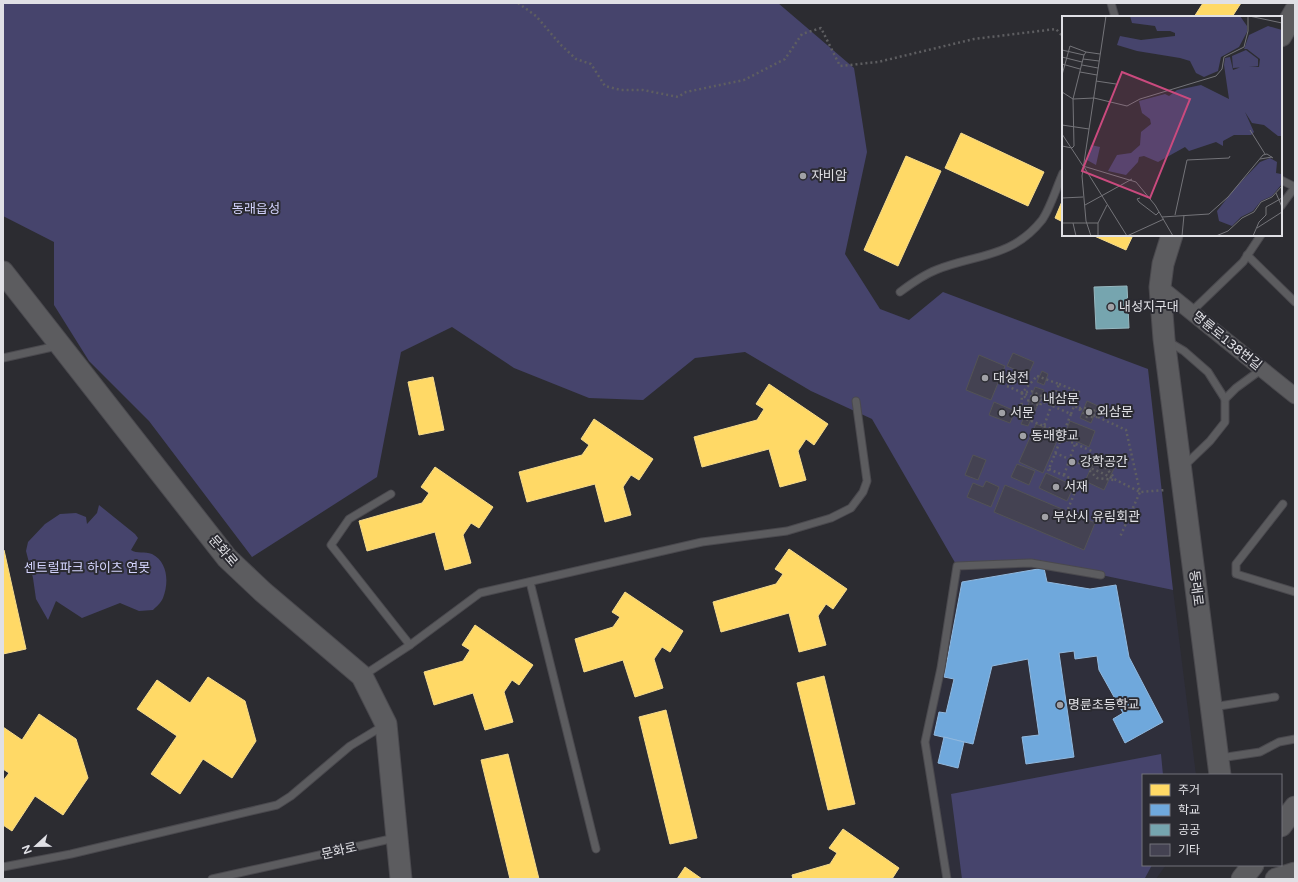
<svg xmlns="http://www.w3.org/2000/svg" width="1298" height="882" font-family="'Varela Round','Noto Sans KR',sans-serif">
  <rect width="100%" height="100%" fill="#2c2c31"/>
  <path fill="#2f2f3b" d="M1031 563 1101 575 1173 590 1196 775H1143V865H1166L1156 879H947L925 742 957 566Z"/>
  <g fill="#46446c">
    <path d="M3 3H778L854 68 867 152 845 254 880 309 909 320 943 292 1148 369 1173 590 1101 575 1031 563 957 566 872 419 811 391 745 352 695 358 643 400 589 398 514 368 452 327 401 352 377 477 252 557 149 421 89 361 54 305V242L3 216Z"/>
    <path d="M99 505 135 534 138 538 131 550C137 554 145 551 152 554 168 562 169 583 163 598 161 603 156 607 153 610L139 611 120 603 82 618 56 601 48 620 36 599 33 578 26 551 28 542 45 524 60 514 76 513 86 517 87 524 97 513Z"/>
    <path d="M1161 754 1163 775H1143V865H1152L1145 878 962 879 951 794Z"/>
  </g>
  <g fill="#ffd966" stroke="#f6db8c">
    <path d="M1203 3H1241L1232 17H1194Z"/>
    <path d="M961 133 1044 172 1028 206 945 168Z"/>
    <path d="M906 156 941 171 898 266 864 250Z"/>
    <path d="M1063 199V222L1055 218Z"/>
    <path d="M1092 235H1133L1126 250Z"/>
    <path d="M433 377 444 430 419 435 408 382Z"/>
    <path d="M769 384 828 424 814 445 806 439 798 451 806 480 780 487 769 449 702 467 694 437 757 420 764 409 756 404Z"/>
    <path d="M594 419 653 459 639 480 631 475 623 487 631 515 605 522 595 484 527 502 519 472 582 455 589 445 581 439Z"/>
    <path d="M435 467 493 507 479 528 471 523 463 535 471 563 445 570 435 532 367 551 359 521 422 503 429 493 421 487Z"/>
    <path d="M789 549 847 589 833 609 826 604 818 616 826 645 799 652 789 613 721 632 713 602 776 584 783 574 775 569Z"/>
    <path d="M3 550H4L26 649 3 654Z"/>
    <path d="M625 592 683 631 670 652 662 647 654 659 663 688 635 697 623 660 584 672 575 639 613 627 620 617 612 612Z"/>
    <path d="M475 625 533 665 519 685 512 680 504 692 513 722 485 730 473 693 434 705 424 672 463 661 470 650 462 645Z"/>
    <path d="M824 676 855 804 828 810 797 683Z"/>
    <path d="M208 677 245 701 256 741 232 778 203 759 180 794 151 774 177 736 137 709 157 680 190 703Z"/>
    <path d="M666 710 697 838 670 844 639 717Z"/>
    <path d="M39 714 76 739 88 778 63 815 35 796 12 831 3 825V781L9 773 3 769V727L22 740Z"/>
    <path d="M508 754 539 879H510L481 760Z"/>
    <path d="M843 829 899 868 892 879H793L792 875 830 864 837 853 829 848Z"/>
    <path d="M685 867 702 879H677Z"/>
  </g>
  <g fill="#6fa8dc" stroke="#91b9df">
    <path d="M1044 568 1047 582 1090 589 1116 585 1129 657 1163 722 1125 743 1113 719 1123 713 1099 670 1097 656 1075 659 1074 651 1059 653 1074 757 1026 764 1022 737 1039 735 1028 659 992 666 973 744 934 735 939 712 946 713 954 679 944 677 962 582Z"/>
    <path d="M944 737 964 742 958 768 938 763Z"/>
  </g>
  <path fill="#76a5af" stroke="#96b7bf" d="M1127 286 1129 328 1096 329 1094 287Z"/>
  <g fill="#444252" stroke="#535356">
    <path d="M1013 353 1034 362 1028 375 1007 366Z"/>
    <path d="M979 355 1005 366 991 400 966 390Z"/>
    <path d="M1042 371 1048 374 1044 385 1037 382Z"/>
    <path d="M1035 387 1044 390 1035 411 1027 408Z"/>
    <path d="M1087 401 1098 406 1091 423 1080 418Z"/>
    <path d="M994 402 1015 411 1010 423 989 415Z"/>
    <path d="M1026 413 1033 415 1028 426 1021 424Z"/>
    <path d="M1070 421 1095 431 1089 447 1064 436Z"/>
    <path d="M1036 424 1060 434 1043 473 1019 462Z"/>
    <path d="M973 455 986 460 978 480 965 475Z"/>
    <path d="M1097 455 1116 464 1104 490 1085 481Z"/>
    <path d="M1017 464 1035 471 1029 485 1011 477Z"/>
    <path d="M1046 473 1074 486 1067 501 1039 488Z"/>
    <path d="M986 481 999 487 991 507 967 497 973 483 983 487Z"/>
    <path d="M1005 485 1095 523 1084 550 994 512Z"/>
  </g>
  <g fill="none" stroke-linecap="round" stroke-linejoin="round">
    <g stroke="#4a494e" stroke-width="9">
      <g id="lane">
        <path d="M1111 3 1115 17"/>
        <path d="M1281 180 1295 187"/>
        <path d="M1281 206 1295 187"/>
        <path d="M1247 255 1295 302"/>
        <path d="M900 292C912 283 923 275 936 270 976 254 1012 258 1042 220 1050 209 1057 186 1063 173"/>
        <path d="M1191 312 1243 262 1261 235"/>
        <path d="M1167 341 1184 351 1208 372 1225 399V422L1210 441 1184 466"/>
        <path d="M3 358 57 346"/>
        <path d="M1225 399 1236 388 1262 369"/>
        <path d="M391 494 349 519 331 545 410 645"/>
        <path d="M1283 504 1236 564V574L1295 592"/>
        <path d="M530 582 596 849"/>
        <path d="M364 675 410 645 480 593 702 542 787 531 831 518 851 508 863 492 867 481 856 401"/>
        <path d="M1213 707 1275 697"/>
        <path d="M1220 758 1260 752 1279 742 1295 739"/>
        <path d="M3 867 71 854 277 805 291 796 350 746 383 726"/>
        <path d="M212 879 395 838"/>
        <path d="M947 879 925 742 941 668 957 566 1031 563 1101 575"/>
      </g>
    </g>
    <g stroke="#4a494e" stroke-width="17">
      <path id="street" d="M1160 287 1295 396"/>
    </g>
    <g stroke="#4a494e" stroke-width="23">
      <g id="secondary">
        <path d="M1281 36 1295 11"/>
        <path d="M1172 235 1163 264 1160 287 1164 339 1220 775"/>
        <path d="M3 272 227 558 263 592 362 676 386 724 401 879"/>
        <path d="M1281 826 1295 807"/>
        <path d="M1242 879 1253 865"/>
        <path d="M1276 879 1295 873"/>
      </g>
    </g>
    <g stroke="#5e5e61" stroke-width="2.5" stroke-dasharray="2 3" stroke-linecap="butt">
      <path d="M518 3 536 16 560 44 576 59 591 64 605 86 621 90H643L678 97 686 92 744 80 785 59 802 34 821 28 840 66 878 62 974 39 1056 29 1063 37"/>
      <path d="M1037 376 1059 384 1044 426 1021 417 1022 393Z"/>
      <path d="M1059 384 1079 392 1074 406"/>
      <path d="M1007 386 1071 414 1048 471"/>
      <path d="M1031 391 1043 397 1040 406 1027 400 1022 393Z"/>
      <path d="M1079 408H1091L1099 415"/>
      <path d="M1079 409 1087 417H1098"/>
      <path d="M1071 414 1074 406 1126 430 1140 492 1120 537"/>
      <path d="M1044 426 1063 434"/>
      <path d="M1062 438 1094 452"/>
      <path d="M1055 453 1100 472 1140 492 1165 490"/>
      <path d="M1086 465H1103L1115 478"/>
      <path d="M1086 467 1097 478 1114 480"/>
      <path d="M1049 469 1079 482 1068 509"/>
      <path d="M1064 475 1075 444"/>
    </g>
    <use href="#lane" stroke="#5c5c5f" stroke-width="7"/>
    <use href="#street" stroke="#5c5c5f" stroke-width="15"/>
    <use href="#secondary" stroke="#5c5c5f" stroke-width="21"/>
  </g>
  <g fill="#a1a1a6" stroke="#2b2b32" stroke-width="1.5">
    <circle cx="803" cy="176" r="4"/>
    <circle cx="1111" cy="307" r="4"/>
    <circle cx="985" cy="378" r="4"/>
    <circle cx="1035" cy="399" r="4"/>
    <circle cx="1089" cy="412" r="4"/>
    <circle cx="1002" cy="413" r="4"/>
    <circle cx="1023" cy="436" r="4"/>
    <circle cx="1072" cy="462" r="4"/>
    <circle cx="1056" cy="487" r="4"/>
    <circle cx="1045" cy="517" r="4"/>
    <circle cx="1060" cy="705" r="4"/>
  </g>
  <g text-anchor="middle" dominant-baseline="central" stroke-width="4" stroke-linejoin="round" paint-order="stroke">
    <g font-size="13" fill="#e0e0e5" stroke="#2b2b32" text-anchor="start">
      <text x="811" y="176">자비암</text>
      <text x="1119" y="307">내성지구대</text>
      <text x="993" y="378">대성전</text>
      <text x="1043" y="399">내삼문</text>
      <text x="1097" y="412">외삼문</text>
      <text x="1010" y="413">서문</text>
      <text x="1031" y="436">동래향교</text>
      <text x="1080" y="462">강학공간</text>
      <text x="1064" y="487">서재</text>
      <text x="1053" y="517">부산시 유림회관</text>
      <text x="1068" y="705">명륜초등학교</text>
    </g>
    <g font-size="13" fill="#d3d3fc" stroke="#2b2b32">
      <text x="256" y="209">동래읍성</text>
      <text x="87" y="568">센트럴파크 하이츠 연못</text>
    </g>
    <g font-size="13" fill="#e0e0e5" stroke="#2b2b32">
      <text transform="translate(1227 341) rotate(39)">명륜로138번길</text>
      <text transform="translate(223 551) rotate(49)">문화로</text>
      <text transform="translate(1196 588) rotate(83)">동래로</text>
      <text transform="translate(339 851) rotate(-13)">문화로</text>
    </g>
  </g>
  <g transform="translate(1062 16)">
    <rect width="220" height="220" fill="#2c2c31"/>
    <path d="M68 0H178L185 10V16L177 31 159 41 156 55 142 61 134 57 128 45 118 42 75 35 55 29 58 20 79 24 113 20V17L108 15H95L93 10 70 7ZM206 10 220 14V120H216L202 109 190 107 183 96 192 116 189 119H172L161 125V130L154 126 127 135 123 131 96 146 82 140 77 141 76 146 64 159 46 155 55 139 69 137 78 129 79 116 89 108 88 103 80 97 77 85 103 78 107 80 115 74 139 69 167 83 162 49 163 42 168 41 171 54 182 50 197 51 198 43 185 33H182L187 19ZM184 34 196 43V50L171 52 170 40ZM29 129 38 131 34 149 25 144ZM208 142 215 146 214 157 219 158 220 168 210 180 199 185 191 195 179 201 170 210 157 205 155 195 174 171 198 146Z" fill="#46446c"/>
    <path fill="none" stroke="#747479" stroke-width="1" d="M187 0 220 7M0 34 22 39 24 36 38 38M0 41 20 46M21 43 37 45M0 48 18 53M20 49 36 52M18 56 35 59M0 59 8 30 24 36M34 65 54 68M0 76 11 83 32 82 65 90 78 83 154 60 160 53 162 41 182 31 186 15V0M0 109 27 113M188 114 203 138M0 118 21 150 74 166 93 189 111 220M0 130 10 132 12 130 11 83 22 39M198 143 210 141M22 151 65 220M214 177 220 191M0 182 21 181M78 182 75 183 77 186 94 199 97 196M23 189 70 163M113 199 125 144 167 142 168 140M100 201 147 198 166 181 201 139 205 138 211 142M0 207H36M11 207 14 220M195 212 220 196M29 220 24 205 20 160 44 0M36 220V207L45 189M65 220 102 203M120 220 122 199M154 220 166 215 180 202 192 196 199 186 210 181 220 170M191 220 197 206 204 199V191L220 182"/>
    <path fill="#ca4a7e" fill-opacity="0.15" stroke="#ca4a7e" stroke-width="2" d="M60 56 128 83 88 182 20 155Z"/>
    <rect width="220" height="220" fill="none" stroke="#e0e0e5" stroke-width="2"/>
  </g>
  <rect width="1298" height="882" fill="none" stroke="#e0e0e5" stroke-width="8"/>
  <rect x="1142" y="774" width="140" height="92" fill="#2b2b32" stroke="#73737a"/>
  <rect x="1150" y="784" width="20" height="12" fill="#ffd966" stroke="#73737a"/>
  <text x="1178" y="794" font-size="12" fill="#e0e0e5">주거</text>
  <rect x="1150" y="804" width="20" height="12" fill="#6fa8dc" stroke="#73737a"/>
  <text x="1178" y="814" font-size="12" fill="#e0e0e5">학교</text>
  <rect x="1150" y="824" width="20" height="12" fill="#76a5af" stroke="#73737a"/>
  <text x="1178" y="834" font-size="12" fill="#e0e0e5">공공</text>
  <rect x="1150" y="844" width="20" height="12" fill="#444252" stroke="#73737a"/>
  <text x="1178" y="854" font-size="12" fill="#e0e0e5">기타</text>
  <g transform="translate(36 846) rotate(248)" stroke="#2b2b32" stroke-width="3" paint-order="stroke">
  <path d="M0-3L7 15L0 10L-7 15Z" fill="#e0e0e5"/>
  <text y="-6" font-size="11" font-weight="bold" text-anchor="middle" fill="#e0e0e5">N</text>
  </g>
</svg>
